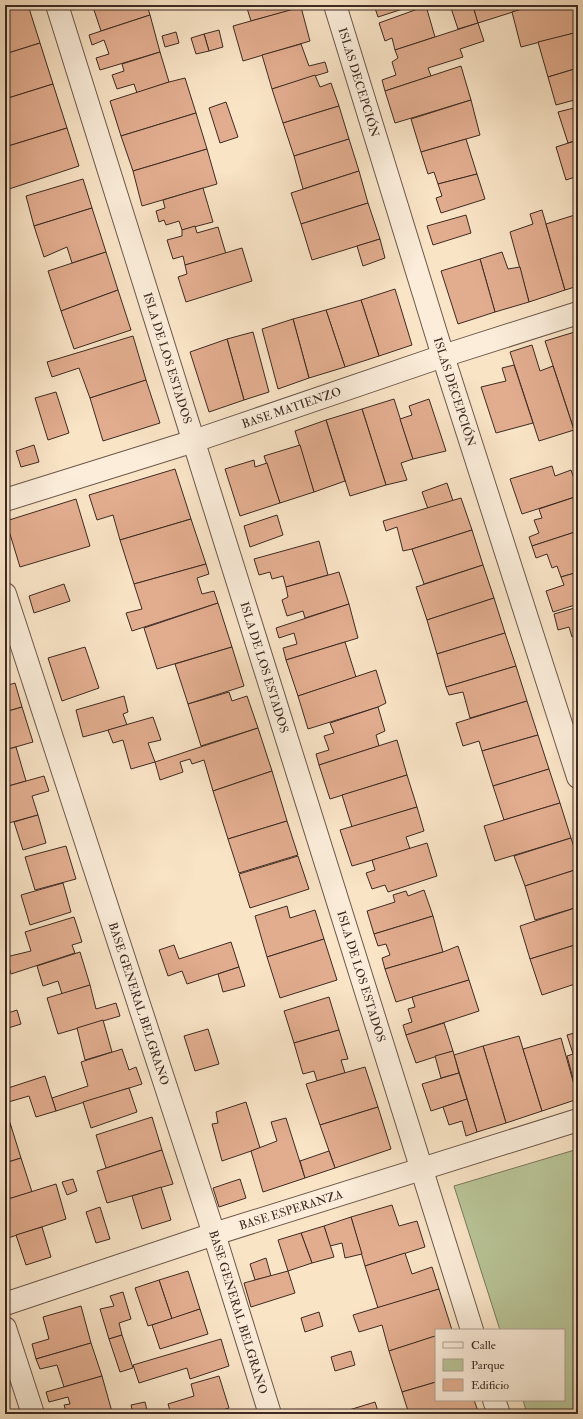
<svg xmlns="http://www.w3.org/2000/svg" width="583" height="1419" font-family="'IM FELL Double Pica',serif">
  <rect width="100%" height="100%" fill="#f9e4c6"/>
  <filter id="stains"><feTurbulence type="fractalNoise" baseFrequency=".005" numOctaves="4"/><feColorMatrix values="0 0 0 0 .2 0 0 0 0 .09 0 0 0 0 .02 0 0 0 .5 -.17"/></filter>
  <radialGradient id="worn" r=".72"><stop offset=".6" stop-color="#630" stop-opacity="0"/><stop offset="1" stop-color="#630" stop-opacity=".3"/></radialGradient>
  <path fill="#b9c598" stroke="#7b785d" d="M578 1149V1414H527L523 1400H564V1330H500L454 1186Z"/>
  <g fill="#e2ad8f" stroke="#3d2a22">
    <path d="M5 5H28L40 43 5 54Z"/>
    <path d="M100 5H147L150 15 101 31 93 7Z"/>
    <path d="M246 5H291L292 10 251 21Z"/>
    <path d="M374 5H415L378 17Z"/>
    <path d="M450 5H473L478 23 458 29Z"/>
    <path d="M476 5H535L478 23 473 6Z"/>
    <path d="M535 5H578V32L521 47 512 12Z"/>
    <path d="M426 6 435 37 395 50 392 38 385 41 379 23Z"/>
    <path d="M301 7 310 41 243 61 233 26Z"/>
    <path d="M150 15 160 52 100 70 96 58 109 54 104 40 92 45 89 35Z"/>
    <path d="M478 23 484 41 460 49 463 57 428 68 431 76 385 91 382 80 396 75 392 62 398 58 395 50Z"/>
    <path d="M219 30 223 47 209 51 204 34Z"/>
    <path d="M176 32 179 43 165 47 162 36Z"/>
    <path d="M578 32V68L548 77 538 42Z"/>
    <path d="M204 34 209 51 196 54 191 38Z"/>
    <path d="M40 43 53 84 5 99V54Z"/>
    <path d="M301 44 309 66 325 62 328 72 272 89 262 55Z"/>
    <path d="M160 52 169 82 137 93 134 84 117 89 112 75 124 71 122 64Z"/>
    <path d="M461 66 471 100 395 123 385 91Z"/>
    <path d="M578 68V99L556 105 548 77Z"/>
    <path d="M315 75 320 87 331 83 339 106 283 123 272 89Z"/>
    <path d="M185 78 196 113 121 136 110 101 169 82Z"/>
    <path d="M53 84 67 128 5 147V99Z"/>
    <path d="M471 100 480 135 421 152 411 119Z"/>
    <path d="M226 102 238 137 220 143 209 108Z"/>
    <path d="M339 106 349 139 294 156 283 123Z"/>
    <path d="M578 107V140L568 143 558 112Z"/>
    <path d="M196 113 207 149 133 171 121 136Z"/>
    <path d="M67 128 79 166 9 189 5 176V147Z"/>
    <path d="M349 139 359 171 303 189 294 156Z"/>
    <path d="M466 139 477 174 438 184 434 172 428 174 421 152Z"/>
    <path d="M578 140V176L566 180 556 147Z"/>
    <path d="M207 149 217 184 142 206 133 171Z"/>
    <path d="M359 171 368 203 301 224 291 193Z"/>
    <path d="M477 174 485 199 441 213 436 198 442 196 438 184Z"/>
    <path d="M83 179 92 208 34 226 26 196Z"/>
    <path d="M203 188 213 222 182 230 179 221 166 225 164 220 159 222 156 211 165 208 163 200Z"/>
    <path d="M368 203 380 239 312 260 301 224Z"/>
    <path d="M92 208 106 252 72 263 67 247 44 257 34 226Z"/>
    <path d="M542 210 565 290 529 302 510 232 533 224 530 214Z"/>
    <path d="M578 214V286L565 290 546 224Z"/>
    <path d="M466 215 471 233 433 245 427 226Z"/>
    <path d="M195 226 197 233 218 227 226 254 185 265 183 256 173 259 167 240 182 236V230Z"/>
    <path d="M380 239 385 258 363 266 357 246Z"/>
    <path d="M242 248 252 281 186 302 178 277 187 274 185 265Z"/>
    <path d="M106 252 118 290 61 311 48 271Z"/>
    <path d="M502 252 508 269 520 267 529 302 495 312 480 259Z"/>
    <path d="M480 259 495 312 458 324 441 271Z"/>
    <path d="M395 289 412 345 379 356 361 300Z"/>
    <path d="M118 290 131 330 74 349 61 311Z"/>
    <path d="M361 300 379 356 345 367 326 310Z"/>
    <path d="M326 310 345 367 309 378 293 319Z"/>
    <path d="M293 319 309 378 278 389 262 329Z"/>
    <path d="M578 331V428L574 430 545 341Z"/>
    <path d="M253 332 269 392 244 400 227 339Z"/>
    <path d="M133 336 146 380 90 398 79 368 52 377 47 362Z"/>
    <path d="M227 339 244 400 209 412 190 352Z"/>
    <path d="M532 345 540 371 553 366 574 430 539 441 510 352Z"/>
    <path d="M514 365 533 423 496 433 481 387 506 381 502 368Z"/>
    <path d="M146 380 160 423 103 441 90 398Z"/>
    <path d="M56 392 69 433 48 440 35 398Z"/>
    <path d="M394 399 413 459 401 463 407 480 386 485 362 409Z"/>
    <path d="M429 399 446 451 413 459 400 419 412 415 409 406Z"/>
    <path d="M362 409 386 485 350 496 326 420Z"/>
    <path d="M326 420 345 481 314 492 295 431Z"/>
    <path d="M34 445 39 462 21 467 16 451Z"/>
    <path d="M300 445 314 492 280 503 264 456Z"/>
    <path d="M254 460 255 467 267 463 280 503 240 516 225 469Z"/>
    <path d="M552 466 555 476 571 470 578 490V496L522 514 510 479Z"/>
    <path d="M175 469 191 519 120 540 113 515 97 520 89 495Z"/>
    <path d="M447 483 453 501 428 509 422 492Z"/>
    <path d="M578 496V531L532 546 529 537 539 533 534 520 542 518 539 509Z"/>
    <path d="M461 498 472 530 412 549 403 551 397 527 386 531 383 521Z"/>
    <path d="M76 499 90 546 20 567 6 521Z"/>
    <path d="M277 515 283 535 250 547 244 526Z"/>
    <path d="M191 519 206 564 134 584 120 540Z"/>
    <path d="M472 530 483 565 424 584 412 549Z"/>
    <path d="M578 531V572L561 577 557 566 552 568 547 554 536 558 532 546Z"/>
    <path d="M319 541 328 575 286 587 283 576 272 579 270 572 259 575 254 559Z"/>
    <path d="M206 564 209 574 197 578 202 594 214 591 218 603 132 631 126 613 142 609 134 584Z"/>
    <path d="M483 565 494 598 427 620 416 587Z"/>
    <path d="M339 572 349 604 305 618 303 611 287 616 282 600 288 597 286 587Z"/>
    <path d="M578 572V604L553 612 546 591 564 585 561 577Z"/>
    <path d="M64 584 70 601 34 613 29 596Z"/>
    <path d="M494 598 505 633 437 654 427 620Z"/>
    <path d="M218 603 232 647 157 669 144 628Z"/>
    <path d="M349 604 358 638 286 660 283 648 297 644 294 633 279 638 276 628Z"/>
    <path d="M578 607V635L572 637 569 627 558 630 554 614Z"/>
    <path d="M505 633 516 666 446 687 437 654Z"/>
    <path d="M345 642 356 677 298 696 286 660Z"/>
    <path d="M85 647 99 688 62 701 48 658Z"/>
    <path d="M232 647 244 686 188 704 175 664Z"/>
    <path d="M516 666 527 701 470 718 463 692 449 695 446 687Z"/>
    <path d="M376 670 386 703 378 707 308 729 298 696Z"/>
    <path d="M15 683 22 707 5 712V686Z"/>
    <path d="M229 692 232 701 247 696 258 728 201 746 188 704Z"/>
    <path d="M124 696 128 712 123 714 127 725 83 737 76 710Z"/>
    <path d="M527 701 538 735 482 751 479 741 463 746 456 723Z"/>
    <path d="M22 707 33 742 5 750V712Z"/>
    <path d="M378 707 385 731 376 735 379 746 319 765 316 754 329 750 324 736 334 733 330 723Z"/>
    <path d="M153 717 161 740 148 743 155 762 131 769 123 740 113 743 108 730Z"/>
    <path d="M258 728 272 771 213 791 204 760 192 764 190 759 180 762 183 772 160 780 155 762Z"/>
    <path d="M538 735 549 769 493 786 482 751Z"/>
    <path d="M397 740 407 775 330 799 319 765Z"/>
    <path d="M16 747 26 781 5 787V750Z"/>
    <path d="M549 769 560 803 504 820 493 786Z"/>
    <path d="M272 771 287 821 228 839 213 791Z"/>
    <path d="M407 775 417 807 352 827 342 795Z"/>
    <path d="M44 776 49 791 32 796 38 815 5 824V787Z"/>
    <path d="M560 803 571 838 495 861 484 826Z"/>
    <path d="M417 807 424 831 406 837 410 849 352 866 340 830Z"/>
    <path d="M38 815 46 843 23 850 14 822Z"/>
    <path d="M287 821 298 855 239 873 228 839Z"/>
    <path d="M571 838 578 859V869L525 886 514 856Z"/>
    <path d="M427 843 437 876 388 892 385 885 372 889 366 873 375 870 372 860Z"/>
    <path d="M66 846 76 879 35 890 25 857Z"/>
    <path d="M298 856 309 889 250 908 239 874Z"/>
    <path d="M578 869V907L535 920 525 886Z"/>
    <path d="M63 883 71 912 30 925 21 895Z"/>
    <path d="M424 890 433 916 374 934 367 911 395 902 393 895 406 891 408 896Z"/>
    <path d="M287 906 290 918 315 910 324 939 267 957 255 916Z"/>
    <path d="M578 907V944L530 959 520 926Z"/>
    <path d="M433 916 443 952 385 969 382 958 390 955 386 944 378 946 374 934Z"/>
    <path d="M74 917 82 942 72 945 75 953 11 974 6 957 31 951 25 932Z"/>
    <path d="M324 939 337 980 280 998 267 957Z"/>
    <path d="M231 942 239 967 187 984 182 971 168 976 159 950 174 945 179 959Z"/>
    <path d="M578 944V983L542 995 530 959Z"/>
    <path d="M458 946 469 980 396 1002 385 969 443 952Z"/>
    <path d="M80 952 90 985 62 994 58 981 43 986 37 966Z"/>
    <path d="M239 967 245 986 223 992 218 974Z"/>
    <path d="M469 980 479 1011 406 1035 403 1025 412 1022 408 1009 415 1007 412 997Z"/>
    <path d="M90 985 96 1009 116 1003 120 1016 58 1034 47 998Z"/>
    <path d="M329 997 339 1030 294 1043 284 1011Z"/>
    <path d="M17 1010 21 1024 5 1029V1014Z"/>
    <path d="M103 1020 112 1052 85 1060 77 1028Z"/>
    <path d="M444 1023 453 1051 416 1063 406 1035Z"/>
    <path d="M208 1029 219 1064 195 1071 184 1036Z"/>
    <path d="M339 1030 348 1059 341 1060 345 1073 317 1081 314 1071 303 1074 294 1043Z"/>
    <path d="M578 1032V1097L567 1056 573 1054 567 1035Z"/>
    <path d="M519 1036 542 1111 506 1123 483 1046Z"/>
    <path d="M561 1038 578 1099 542 1111 523 1049Z"/>
    <path d="M483 1046 506 1123 477 1132 454 1055Z"/>
    <path d="M122 1049 129 1070 136 1067 142 1084 56 1111 52 1098 88 1086 81 1062Z"/>
    <path d="M453 1051 459 1073 441 1078 435 1056Z"/>
    <path d="M365 1067 378 1107 320 1125 306 1084Z"/>
    <path d="M459 1073 467 1099 431 1111 422 1084Z"/>
    <path d="M45 1076 56 1111 36 1117 29 1096 5 1103V1089Z"/>
    <path d="M129 1088 137 1112 91 1128 83 1102Z"/>
    <path d="M467 1099 477 1132 466 1136 462 1121 449 1125 443 1107Z"/>
    <path d="M246 1102 260 1148 222 1161 212 1124 218 1123 216 1112Z"/>
    <path d="M5 1107 11 1126 5 1128Z"/>
    <path d="M378 1107 391 1149 335 1168 320 1125Z"/>
    <path d="M152 1117 162 1150 106 1168 96 1135Z"/>
    <path d="M286 1118 305 1178 263 1192 251 1151 277 1141 271 1122Z"/>
    <path d="M11 1126 21 1158 5 1163V1128Z"/>
    <path d="M162 1150 173 1184 107 1203 97 1171Z"/>
    <path d="M329 1151 335 1168 305 1178 300 1161Z"/>
    <path d="M21 1158 32 1192 5 1200V1163Z"/>
    <path d="M73 1179 77 1191 67 1195 62 1182Z"/>
    <path d="M240 1179 246 1198 219 1207 213 1188Z"/>
    <path d="M56 1184 66 1219 5 1239V1200Z"/>
    <path d="M161 1187 171 1220 142 1229 132 1196Z"/>
    <path d="M392 1205 399 1226 417 1221 425 1247 365 1266 351 1217Z"/>
    <path d="M100 1207 110 1239 96 1243 86 1212Z"/>
    <path d="M351 1217 362 1254 345 1258 342 1243 330 1246 324 1226Z"/>
    <path d="M324 1226 334 1257 312 1263 301 1233Z"/>
    <path d="M42 1227 51 1257 26 1265 16 1235Z"/>
    <path d="M301 1233 312 1263 288 1271 278 1240Z"/>
    <path d="M405 1253 412 1274 432 1267 439 1289 378 1308 365 1266Z"/>
    <path d="M266 1258 271 1276 255 1280 250 1264Z"/>
    <path d="M188 1271 200 1309 172 1319 159 1280Z"/>
    <path d="M288 1271 295 1293 251 1307 244 1283Z"/>
    <path d="M159 1280 172 1319 148 1326 135 1288Z"/>
    <path d="M439 1289 452 1330H436V1336L389 1351 382 1325 359 1332 353 1315Z"/>
    <path d="M123 1292 131 1319 119 1323 122 1335 109 1339 100 1309 114 1306 110 1296Z"/>
    <path d="M81 1306 91 1343 36 1359 32 1344 49 1339 43 1317Z"/>
    <path d="M200 1309 208 1334 160 1349 152 1325Z"/>
    <path d="M319 1312 323 1326 305 1332 301 1318Z"/>
    <path d="M122 1335 133 1368 120 1372 109 1339Z"/>
    <path d="M435 1336 436 1341V1382L402 1392 389 1351Z"/>
    <path d="M221 1339 229 1366 190 1379 187 1368 139 1383 133 1365Z"/>
    <path d="M91 1343 102 1376 64 1387 57 1365 40 1369 36 1359Z"/>
    <path d="M351 1351 355 1365 335 1371 331 1357Z"/>
    <path d="M102 1376 112 1412 106 1414H67L64 1405 70 1404 68 1397 49 1402 46 1392Z"/>
    <path d="M219 1376 229 1408 211 1414H197V1412L192 1414H171L168 1404 194 1396 191 1384Z"/>
    <path d="M436 1382V1400H474L479 1414H409L402 1392Z"/>
    <path d="M145 1402 148 1414H133L131 1405Z"/>
    <path d="M375 1402 379 1414H336Z"/>
    <path d="M5 1406H7L10 1414H5Z"/>
    <path d="M226 1409 228 1414H212Z"/>
  </g>
  <g fill="none" stroke-linecap="round" stroke-linejoin="round">
    <g stroke="#6c584b" stroke-width="24">
      <g id="minor">
        <path id="s1" d="M57 5 472 1330"/>
        <path id="s2" d="M335 5 443 356 578 777"/>
        <path id="s3" d="M5 500 194 441 443 356 578 313"/>
        <path id="s4" d="M5 594 214 1234 270 1414"/>
        <path id="s5" d="M5 1304 214 1234 578 1120"/>
        <path d="M5 1328 33 1414"/>
        <path d="M494 1400 499 1414"/>
      </g>
    </g>
    <use href="#minor" stroke="#fbedda" stroke-width="22"/>
  </g>
  <g text-anchor="middle" dominant-baseline="central" stroke-width="3" stroke-linejoin="round" paint-order="stroke">
    <g font-size="12" fill="#3d2a22" stroke="#fbedda">
      <text stroke="none"><textPath href="#s2" startOffset="81">ISLAS DECEPCIÓN</textPath></text>
      <text stroke="none"><textPath href="#s1" startOffset="370">ISLA DE LOS ESTADOS</textPath></text>
      <text stroke="none"><textPath href="#s2" startOffset="405">ISLAS DECEPCIÓN</textPath></text>
      <text stroke="none"><textPath href="#s3" startOffset="301">BASE MATIENZO</textPath></text>
      <text stroke="none"><textPath href="#s1" startOffset="694">ISLA DE LOS ESTADOS</textPath></text>
      <text stroke="none"><textPath href="#s1" startOffset="1018">ISLA DE LOS ESTADOS</textPath></text>
      <text stroke="none"><textPath href="#s4" startOffset="431">BASE GENERAL BELGRANO</textPath></text>
      <text stroke="none"><textPath href="#s5" startOffset="301">BASE ESPERANZA</textPath></text>
      <text stroke="none"><textPath href="#s4" startOffset="755">BASE GENERAL BELGRANO</textPath></text>
    </g>
  </g>
  <rect width="583" height="1419" fill="none" stroke="#f9e4c6" stroke-width="20"/>
  <rect x="6" y="6" width="571" height="1407" fill="none" stroke="#3d2a22" stroke-width="2"/>
  <rect x="10" y="10" width="563" height="1399" fill="none" stroke="#3d2a22"/>
  <rect x="435" y="1329" width="130" height="72" fill="#fbedda" stroke="#af9f90"/>
  <rect x="443" y="1342" width="20" height="6" fill="#fbedda" stroke="#af9f90"/>
  <text x="471" y="1349" font-size="12" fill="#3d2a22">Calle</text>
  <rect x="443" y="1359" width="20" height="12" fill="#b9c598" stroke="#af9f90"/>
  <text x="471" y="1369" font-size="12" fill="#3d2a22">Parque</text>
  <rect x="443" y="1379" width="20" height="12" fill="#e2ad8f" stroke="#af9f90"/>
  <text x="471" y="1389" font-size="12" fill="#3d2a22">Edificio</text>
  <rect width="100%" height="100%" filter="url(#stains)"/>
  <rect width="100%" height="100%" fill="url(#worn)"/>
</svg>
